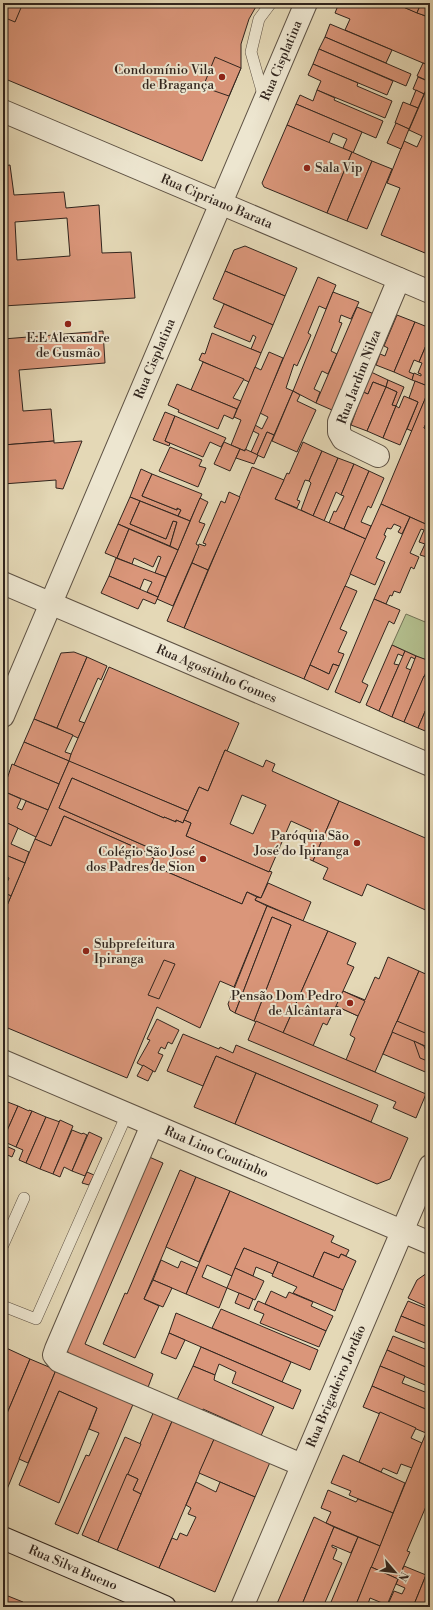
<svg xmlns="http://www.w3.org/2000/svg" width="433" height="1610" font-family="'Libre Bodoni',serif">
  <rect width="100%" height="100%" fill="#e4d8b6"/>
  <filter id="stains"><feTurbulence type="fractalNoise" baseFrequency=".005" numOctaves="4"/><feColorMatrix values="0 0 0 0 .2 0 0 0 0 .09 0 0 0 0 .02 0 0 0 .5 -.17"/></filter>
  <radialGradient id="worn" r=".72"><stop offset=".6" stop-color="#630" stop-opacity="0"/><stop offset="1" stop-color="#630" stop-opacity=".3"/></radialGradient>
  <path fill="#b3bf8e" stroke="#727256" d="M406 614 430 624V662L392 645Z"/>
  <g fill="#da967a" stroke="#31251e" fill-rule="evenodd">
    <path d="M3 3H258L249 19 241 44V68L202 161 3 78Z"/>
    <path d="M3 3H23L15 22 3 17Z"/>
    <path d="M339 3H394L430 18V66L345 30 350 19 335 13Z"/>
    <path d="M394 3H421L417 13Z"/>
    <path d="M421 3H430L429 17 417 13Z"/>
    <path d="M330 24 392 50 386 63 325 37Z"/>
    <path d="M325 37 411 74 406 86 319 49Z"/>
    <path d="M319 49 393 81 387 95 313 64Z"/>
    <path d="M215 57 241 68 229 96 203 87Z"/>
    <path d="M423 63 430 66V82L417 76Z"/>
    <path d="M313 64 358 83 357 86 392 101 385 118 317 90 321 81 308 75Z"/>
    <path d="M418 77 430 82 424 94 413 89Z"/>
    <path d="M427 88 430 89V255L381 235 400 188 387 183 404 141 417 147 422 136 409 130Z"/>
    <path d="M317 90 335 98 334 100 383 121 376 138 296 104 300 95 313 101Z"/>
    <path d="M416 90 424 94 418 108 410 105Z"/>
    <path d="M403 102 418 108 409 129 395 123Z"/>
    <path d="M296 104 362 132 353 153 343 148 347 139 333 133 329 143 287 125Z"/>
    <path d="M396 123 409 129 401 149 387 143Z"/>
    <path d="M287 125 352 152 327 213 264 187 262 183Z"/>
    <path d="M352 152 372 161 347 221 327 213Z"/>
    <path d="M372 161 392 169 367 229 347 221Z"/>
    <path d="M10 165 14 195 64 192 66 208 99 205 102 253 131 252 135 298 3 306V166ZM67 218 70 256 17 260 15 222Z"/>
    <path d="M245 246 297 268 285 296 225 271 234 250Z"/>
    <path d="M225 271 285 296 273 325 213 299Z"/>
    <path d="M318 277 336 285 326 309 319 306 308 333 311 335 297 366 294 364 286 388 293 391 274 435 267 432 257 455 251 452 259 434 253 431 255 425 262 429 268 417 260 413Z"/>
    <path d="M333 292 359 302 351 319 341 315 339 322 342 323 331 351 337 354 328 374 322 371 314 389 320 392 316 403 293 391Z"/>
    <path d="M224 304 273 325 261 353 251 349 256 337 253 335 250 342 214 327Z"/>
    <path d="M357 307 374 314 332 410 316 403Z"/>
    <path d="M397 315 415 322 394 372 376 365 380 354 385 356 388 348 384 346Z"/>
    <path d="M415 322 430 328V336L419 362 414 360 409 372 414 374 412 380 394 372Z"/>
    <path d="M103 331 105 363 19 370 23 411 51 409 54 441 3 445V339Z"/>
    <path d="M212 333 261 353 249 382 199 360 202 353 205 354Z"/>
    <path d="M430 336V387L412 380 414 373 421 376V374L418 373 422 363 419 362Z"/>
    <path d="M269 352 283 358 245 451 231 445 241 420 234 417 255 367 261 370Z"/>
    <path d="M203 362 244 379 233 398 241 401 237 409 191 390Z"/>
    <path d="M371 372 388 380 386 387 373 382 368 394 363 392Z"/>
    <path d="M388 380 404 387 396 406 392 405 397 392 386 387Z"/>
    <path d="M415 381 430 387 412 431 407 429 418 402 409 398Z"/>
    <path d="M373 382 386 387 367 431 351 425 363 392 368 394Z"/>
    <path d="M177 384 237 409 233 419 224 415 218 429 178 412 179 410 168 405Z"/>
    <path d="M386 387 397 392 392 405 396 406 383 438 367 431Z"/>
    <path d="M430 387V414L424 428 430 431V526L381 504Z"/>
    <path d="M293 391 300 395 297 401 316 410 297 452 272 441Z"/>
    <path d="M404 396 418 402 400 445 383 438 396 406 399 408Z"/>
    <path d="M165 412 175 416 165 441 170 443 169 446 153 440Z"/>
    <path d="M430 414V431L424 428Z"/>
    <path d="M175 416 226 438 221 447 210 442 203 457 165 441Z"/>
    <path d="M267 432 274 435 264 458 257 455Z"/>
    <path d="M54 441V443L82 441 63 489 56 488V480L3 484V445Z"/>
    <path d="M224 442 240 449 230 471 214 464Z"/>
    <path d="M303 442 322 451 309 481 305 480 297 500 300 501 297 508 275 499 287 473 289 474Z"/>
    <path d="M170 447 202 460 199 466 206 468 198 487 159 471Z"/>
    <path d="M240 449 245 451V449L258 455 254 464 236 458Z"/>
    <path d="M322 451 338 458 313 516 301 510 311 483 309 481Z"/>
    <path d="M338 458 354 464 341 495 336 492 324 521 313 516Z"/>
    <path d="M354 464 369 471 344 529 329 523 334 511 336 512 344 496 341 495Z"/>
    <path d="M252 467 284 480 275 499 366 539 304 679 184 628Z"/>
    <path d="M141 469 152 474 142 496 177 510V508L181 510 178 516 130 497Z"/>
    <path d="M369 471 384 478 371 508 368 506 361 522 371 526 366 539 344 529Z"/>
    <path d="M152 474 202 494 190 521 178 516 181 510 177 508V510L142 496Z"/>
    <path d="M229 492 240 497 208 570 192 563 199 544 205 546 206 544 203 543 221 501 225 503Z"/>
    <path d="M130 497 140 501 130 524 166 539 173 521 177 522 170 546 118 524Z"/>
    <path d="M200 498 208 502 199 522 205 524 196 544 199 546 173 606 157 599Z"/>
    <path d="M140 501 190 521 178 550 170 546 177 522 173 521 166 539 130 524Z"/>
    <path d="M381 504 410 517 402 534 398 532 401 527 394 524 391 529 387 528 384 535 386 536 376 558 385 562 375 585 350 574Z"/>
    <path d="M410 517 430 526V558L420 555 425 544 419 542 424 530 421 529 410 553 419 557 414 569 411 567 400 593 394 591 392 596 390 595 386 604 374 599Z"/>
    <path d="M118 524 129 529 117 558 105 553Z"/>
    <path d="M129 529 178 550 166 577 155 573 161 557 158 556 153 567 134 558 132 564 117 558Z"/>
    <path d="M116 558 166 577 158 597 147 592 152 582 144 579 140 589 109 576Z"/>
    <path d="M192 563 208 570 184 628 167 621Z"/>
    <path d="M109 576 158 597 155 604 143 599 138 609 101 593Z"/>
    <path d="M345 586 357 591 340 629 347 632 338 652 344 654 339 666 333 664 329 674 310 665Z"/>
    <path d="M374 599 400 610 394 624 389 621 362 682 368 685 360 703 335 692Z"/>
    <path d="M392 645 405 651 403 656 398 654 394 664 399 665 379 711 366 705Z"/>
    <path d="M405 651 416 656 415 659 411 657 406 668 411 670 392 717 379 711Z"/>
    <path d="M74 652 87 657 57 728 34 719 61 653Z"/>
    <path d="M416 656 430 661V663L404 722 392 717Z"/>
    <path d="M87 657 107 666 101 680 98 678 79 721 85 723 78 738 57 728Z"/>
    <path d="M333 664 339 666 328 690 304 679 310 665 329 674Z"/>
    <path d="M109 667 239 723 227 751 225 750 208 791 199 787 188 811 68 761Z"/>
    <path d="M430 671V700L418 728 404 722 424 676 427 677Z"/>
    <path d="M430 700V733L418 728Z"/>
    <path d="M34 719 73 735 65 752 71 754 69 761 24 742Z"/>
    <path d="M24 742 69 761 59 784 14 765Z"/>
    <path d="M225 750 263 767 266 760 275 764 272 771 339 801 313 861 300 855 311 830 291 821 269 872 186 836 191 823 184 820 199 787 208 791ZM242 795 266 805 253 834 230 824Z"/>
    <path d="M69 761 188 811 184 820 183 823 176 820V822L164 817V818L72 778 59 808 150 848 148 853 64 816 51 846 35 839Z"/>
    <path d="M12 764 59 784 48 810 3 791Z"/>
    <path d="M72 778 164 818V817L176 822V820L183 823 184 820 191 823 186 836 269 872V871L272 872 261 898 247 892 242 904 151 865 154 858 147 855 150 848 59 808Z"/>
    <path d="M3 791 21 799 17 808 22 810 26 801 48 810 36 837 3 821Z"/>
    <path d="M339 801 430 840V912L367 884 362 896 323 879 328 868 313 861Z"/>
    <path d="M64 816 148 853 147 855 154 858 151 865 242 904 247 892 257 897 255 900 267 906 234 987 220 981 200 1028 157 1007 127 1078 3 1026V915L35 839 51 846Z"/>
    <path d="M3 821 18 828 11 844 29 852 25 863 3 854Z"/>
    <path d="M3 854 25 863 11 896 3 892 9 878 3 875Z"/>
    <path d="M268 883 311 902 303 921 255 900 257 897 261 898Z"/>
    <path d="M3 892 11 896 3 915Z"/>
    <path d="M267 906 328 931 283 1033 254 1021 291 925 272 917 235 1013 230 1010 228 1004Z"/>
    <path d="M272 917 291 925 254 1021 235 1013Z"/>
    <path d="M328 931 356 943 347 964 354 967 343 991 365 1000 375 977 379 979 388 957 419 971 375 1072 346 1060 355 1038 350 1035 358 1016 336 1006 327 1025 323 1023 313 1046 283 1033Z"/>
    <path d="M164 960 175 964 159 999 148 995Z"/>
    <path d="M419 971 430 976V1074L383 1054Z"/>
    <path d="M343 991 365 1001 358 1016 336 1006Z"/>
    <path d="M157 1019 179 1030 172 1044 168 1042 165 1049 161 1047 158 1053 163 1055 155 1072 137 1063 150 1040 147 1039Z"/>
    <path d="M256 1021 426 1094 416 1118 393 1108 396 1102 248 1040Z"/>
    <path d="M397 1021 430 1035V1048L392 1032Z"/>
    <path d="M183 1034 219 1049 220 1047 233 1053 236 1045 378 1105 371 1122 216 1056 203 1086 167 1071Z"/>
    <path d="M414 1041 424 1046 427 1054 430 1055V1062L420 1058Z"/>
    <path d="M216 1056 256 1073 235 1124 194 1107Z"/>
    <path d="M143 1065 153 1071 148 1081 137 1076Z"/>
    <path d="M256 1073 408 1138 390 1179 377 1184 235 1124Z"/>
    <path d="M5 1101 18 1106 3 1140V1104Z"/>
    <path d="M18 1106 29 1111V1110L32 1111 16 1147 7 1143 6 1146 15 1150 12 1157 3 1153V1140Z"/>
    <path d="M32 1111 46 1117 26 1163 19 1160 23 1150 16 1147Z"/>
    <path d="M46 1117 60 1122 40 1169 26 1163Z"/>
    <path d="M60 1120 73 1126 53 1174 40 1169Z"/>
    <path d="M72 1130 82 1134 83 1133 87 1135 72 1171 64 1167 60 1177 53 1174Z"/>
    <path d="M89 1132 102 1138 85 1176 72 1171Z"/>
    <path d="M147 1156 163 1163 85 1344 153 1374 147 1390 71 1357 65 1347Z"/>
    <path d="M180 1170 196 1177 144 1299 159 1306 135 1358 103 1344 125 1293 127 1294Z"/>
    <path d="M87 1172 94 1175 89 1185 82 1183Z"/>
    <path d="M196 1177 230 1191 199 1262 166 1247Z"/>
    <path d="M230 1191 334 1236 331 1242 349 1250 346 1256 341 1254 339 1258 324 1252 313 1277 244 1248 232 1276 207 1265 202 1277 227 1288 219 1308 186 1294Z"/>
    <path d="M244 1248 278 1262 273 1274 256 1267 253 1276 235 1268Z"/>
    <path d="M324 1252 339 1258 341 1254 356 1261 343 1290 313 1277Z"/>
    <path d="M161 1260 178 1268 181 1261 197 1268 186 1294 153 1280Z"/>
    <path d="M278 1262 343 1290 335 1311 293 1293 297 1287 272 1276Z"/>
    <path d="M235 1268 264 1281 255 1300 227 1288Z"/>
    <path d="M427 1273 430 1274V1308L408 1298 417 1280Z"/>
    <path d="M153 1280 172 1288 163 1307 144 1299Z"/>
    <path d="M271 1291 286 1298 289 1292 313 1302 311 1306 333 1316 326 1331 265 1304Z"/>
    <path d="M239 1293 253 1299 249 1309 235 1303Z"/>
    <path d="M258 1301 326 1331 319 1347 260 1323 264 1314 254 1310Z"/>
    <path d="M408 1301 430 1310V1328L401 1316Z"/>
    <path d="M221 1309 318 1350 310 1370 212 1328Z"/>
    <path d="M176 1313 291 1362 282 1382 169 1333Z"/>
    <path d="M401 1316 430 1328V1345L395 1331Z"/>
    <path d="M169 1333 185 1340 176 1359 161 1353Z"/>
    <path d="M393 1336 430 1351V1369L387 1350Z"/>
    <path d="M4 1347 30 1359 3 1423V1349Z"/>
    <path d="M201 1347 301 1390 293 1409 232 1383 236 1372 219 1364 215 1375 193 1366Z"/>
    <path d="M387 1350 430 1369V1387L380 1366Z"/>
    <path d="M30 1359 56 1370 3 1499V1423Z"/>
    <path d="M193 1366 215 1375 214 1380 274 1407 260 1438 239 1429 241 1426 203 1409 201 1413 176 1402Z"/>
    <path d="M380 1366 405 1376 402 1383 430 1394V1411L372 1386Z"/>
    <path d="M56 1370 134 1402 78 1534 55 1524 86 1455 89 1456 99 1433 89 1429 97 1408 59 1391 28 1463 19 1459Z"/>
    <path d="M372 1386 430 1411V1423L426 1433 363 1407Z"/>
    <path d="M59 1391 97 1408 59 1503 19 1485Z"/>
    <path d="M154 1411 173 1419 141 1494 133 1490 138 1479 127 1474Z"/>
    <path d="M380 1412 416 1428 411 1438 422 1443 412 1468 401 1464 397 1474 383 1468 381 1472 359 1462Z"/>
    <path d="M173 1419 215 1437 159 1568 117 1550Z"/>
    <path d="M426 1433 430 1434V1497L407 1551 410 1552 398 1579 371 1567Z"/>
    <path d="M125 1437 141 1444 98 1542 82 1535Z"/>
    <path d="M215 1437 271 1460 255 1497 199 1473Z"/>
    <path d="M343 1455 405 1483 393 1513 349 1495 351 1491 331 1483Z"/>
    <path d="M127 1474 138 1479 133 1490 141 1494 117 1550 98 1542Z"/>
    <path d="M196 1482 216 1492 220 1482 255 1497 215 1592 159 1568 172 1538 177 1540 180 1533 187 1536 196 1517 188 1514 191 1508 186 1505Z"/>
    <path d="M328 1490 356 1502 358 1499 393 1513 380 1546 326 1523 331 1512 321 1508Z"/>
    <path d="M314 1517 334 1527 301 1607H277L276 1606Z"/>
    <path d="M334 1527 358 1537 351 1553 332 1545V1547L337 1549 333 1559 342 1563 323 1607H301Z"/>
    <path d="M358 1537 380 1546 355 1607H329Z"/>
    <path d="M404 1566 426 1575 413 1607H402L389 1602 394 1591 402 1594 405 1588 396 1584Z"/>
    <path d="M371 1567 398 1579 387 1605 370 1598 367 1607H355Z"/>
    <path d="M426 1575 430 1577V1607H413Z"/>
    <path d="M3 1594 23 1602 21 1607H3Z"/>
  </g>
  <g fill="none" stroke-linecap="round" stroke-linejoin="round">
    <g stroke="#5e5244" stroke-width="12">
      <g id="service">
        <path d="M264 98 251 52 259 19 271 3"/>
        <path d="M3 1245 24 1198"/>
        <path d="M3 1306 36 1319 127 1114"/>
      </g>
    </g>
    <g stroke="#5e5244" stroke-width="24">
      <g id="minor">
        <path id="s1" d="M3 111 430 292"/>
        <path d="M378 456 343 439 339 432V422L399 279"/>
        <path id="s2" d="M3 716 306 3"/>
        <path d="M152 1125 56 1349 54 1355 59 1361 302 1465"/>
        <path id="s3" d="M242 1607 430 1166"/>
      </g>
    </g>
    <g stroke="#5e5244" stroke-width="24">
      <g id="tertiary">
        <path id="s4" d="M3 583 430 765"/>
        <path id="s5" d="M3 1061 430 1243"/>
      </g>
    </g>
    <g stroke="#31251e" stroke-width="24">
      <g id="secondary">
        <path id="s6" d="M3 1538 165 1607"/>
      </g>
    </g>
    <use href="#service" stroke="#ede6d0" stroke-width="11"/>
    <use href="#minor" stroke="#ede6d0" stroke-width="22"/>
    <use href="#tertiary" stroke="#ede6d0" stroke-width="22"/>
    <use href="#secondary" stroke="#ede6d0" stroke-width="22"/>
  </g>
  <g fill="#8f2418" stroke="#ede6d0" stroke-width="1.5">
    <circle cx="222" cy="77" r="4"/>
    <circle cx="307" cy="168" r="4"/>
    <circle cx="68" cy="324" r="4"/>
    <circle cx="357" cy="843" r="4"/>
    <circle cx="203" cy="859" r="4"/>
    <circle cx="86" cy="951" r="4"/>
    <circle cx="350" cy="1003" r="4"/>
  </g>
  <g text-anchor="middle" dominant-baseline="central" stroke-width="4" stroke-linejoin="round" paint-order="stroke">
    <g font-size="13" fill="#31251e" stroke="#ede6d0">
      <text stroke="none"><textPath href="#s2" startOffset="712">Rua Cisplatina</textPath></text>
      <text stroke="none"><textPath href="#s1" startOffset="232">Rua Cipriano Barata</textPath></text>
      <text stroke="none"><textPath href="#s2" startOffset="388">Rua Cisplatina</textPath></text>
      <text transform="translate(359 377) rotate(-69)">Rua Jardim Nilza</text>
      <text stroke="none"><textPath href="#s4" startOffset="232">Rua Agostinho Gomes</textPath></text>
      <text stroke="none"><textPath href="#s5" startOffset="232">Rua Lino Coutinho</textPath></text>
      <text stroke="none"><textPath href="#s3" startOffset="240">Rua Brigadeiro Jordão</textPath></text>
      <text stroke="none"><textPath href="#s6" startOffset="76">Rua Silva Bueno</textPath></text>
    </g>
    <g font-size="13" fill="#31251e" stroke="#ede6d0" text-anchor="end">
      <text x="214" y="70">Condomínio Vila<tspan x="214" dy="15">de Bragança</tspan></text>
      <text x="315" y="168" text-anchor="start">Sala Vip</text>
      <text x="68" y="338" text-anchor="middle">E.E Alexandre<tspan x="68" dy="15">de Gusmão</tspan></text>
      <text x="349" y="836">Paróquia São<tspan x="349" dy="15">José do Ipiranga</tspan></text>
      <text x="195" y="852">Colégio São José<tspan x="195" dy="15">dos Padres de Sion</tspan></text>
      <text x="94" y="944" text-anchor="start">Subprefeitura<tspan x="94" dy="15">Ipiranga</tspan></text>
      <text x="342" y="996">Pensão Dom Pedro<tspan x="342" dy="15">de Alcântara</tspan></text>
    </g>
  </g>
  <rect width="433" height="1610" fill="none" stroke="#e4d8b6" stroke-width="16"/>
  <rect x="4" y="4" width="425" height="1602" fill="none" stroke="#31251e" stroke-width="2"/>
  <rect x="8" y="8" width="417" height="1594" fill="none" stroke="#31251e"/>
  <g transform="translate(395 1572) rotate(118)" stroke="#ede6d0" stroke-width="3" paint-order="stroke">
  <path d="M0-3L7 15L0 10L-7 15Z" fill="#31251e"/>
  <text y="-6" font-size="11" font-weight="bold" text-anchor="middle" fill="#31251e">N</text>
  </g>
  <rect width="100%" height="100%" filter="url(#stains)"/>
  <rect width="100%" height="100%" fill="url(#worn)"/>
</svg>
